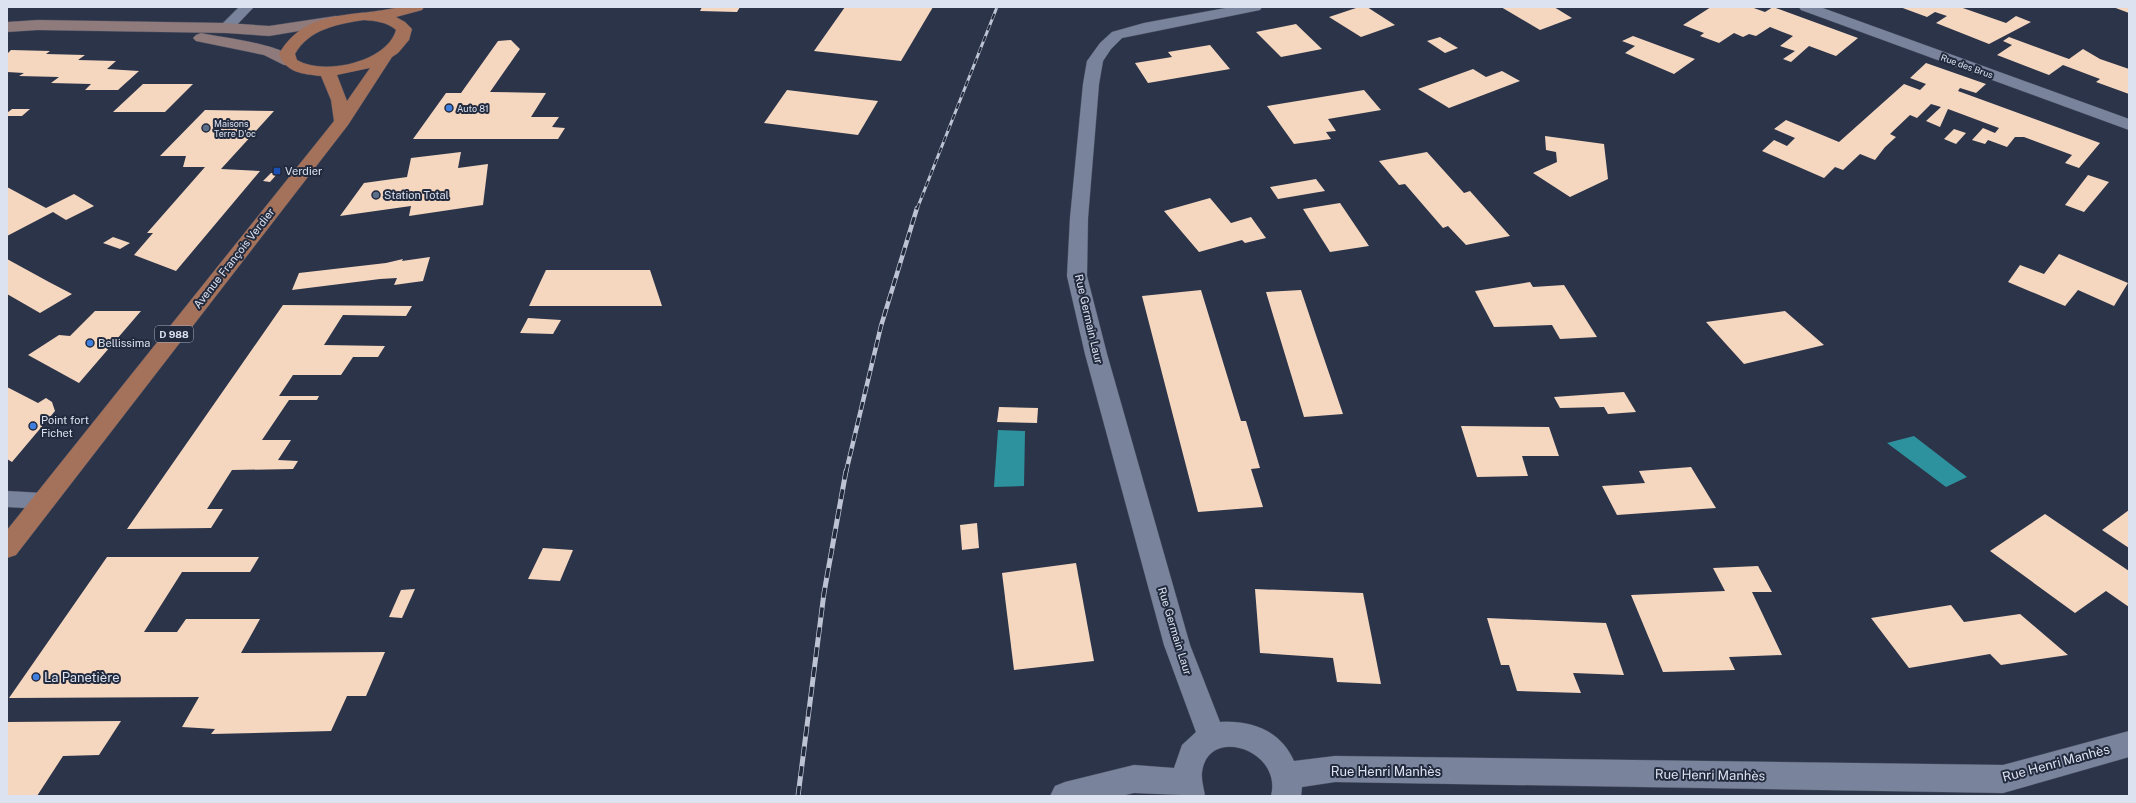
<svg xmlns="http://www.w3.org/2000/svg" width="2136" height="803" font-family="'Public Sans',sans-serif">
  <rect width="100%" height="100%" fill="#2c3449"/>
  <g fill="#2e929e">
    <path d="M998 430 1025 431 1024 486 994 487Z"/>
    <path d="M1914 436 1967 477 1946 487 1887 443Z"/>
  </g>
  <g fill="#f5d7c0">
    <path d="M702 7H740L737 12 700 11Z"/>
    <path d="M845 7H933L901 61 814 51Z"/>
    <path d="M1359 7H1367L1395 25 1361 37 1329 17Z"/>
    <path d="M1501 7H1554L1572 18 1540 30Z"/>
    <path d="M1711 7H1751L1765 12 1773 7 1858 38 1836 56 1809 46 1791 62 1783 59 1795 51 1780 46 1793 36 1770 27 1756 36 1749 34 1743 37 1734 33 1719 43 1700 36 1704 33 1683 25Z"/>
    <path d="M1900 7H1960L2006 23 2016 16 2031 22 1989 44 1936 23 1947 16 1935 12 1927 17Z"/>
    <path d="M2113 7H2129V13Z"/>
    <path d="M1296 24 1322 49 1281 57 1256 32Z"/>
    <path d="M1633 36 1695 59 1674 74 1625 53 1635 46 1622 41Z"/>
    <path d="M1440 37 1458 48 1445 53 1427 41Z"/>
    <path d="M2009 37 2069 59 2083 49 2100 59 2129 69V94L2096 82 2100 79 2063 65 2049 75 1997 55 2012 45 2003 41Z"/>
    <path d="M511 40 520 49 490 92 546 93 531 117H559L552 127 565 128 558 139H413L446 93H461L498 41Z"/>
    <path d="M1210 45 1230 69 1148 83 1135 63 1172 57 1168 52Z"/>
    <path d="M11 50 50 51 46 54 85 55 78 60 116 61 107 69 139 71 118 90H85L91 84 51 83 59 77 19 76 24 73 7 72V54Z"/>
    <path d="M1926 63 1986 84 1976 93 1960 88 1958 91 2100 143 2079 168 2065 163 2072 155 2024 137H2015L2007 147 1988 140 1985 144 1972 140 1983 128 1995 133 1999 128 1948 109 1940 127 1926 121 1941 107 1931 104 1917 118 1910 115 1890 134 1896 137 1885 147 1875 160 1860 154 1843 170 1835 167 1824 178 1762 151 1774 140 1787 146 1795 138 1774 129 1786 120 1839 142 1904 84 1920 90 1926 84 1910 78Z"/>
    <path d="M1473 69 1486 77 1502 71 1520 81 1449 108 1418 89Z"/>
    <path d="M143 84H193L165 112H113Z"/>
    <path d="M787 90 878 101 858 135 764 123Z"/>
    <path d="M1364 90 1381 110 1328 119 1336 131 1326 132 1331 139 1294 144 1267 106Z"/>
    <path d="M12 109H30L22 116H7V113Z"/>
    <path d="M205 110 274 111 221 169 260 171 176 271 134 255 153 233H147L205 167H183L186 156H160Z"/>
    <path d="M1954 129 1966 133 1956 144 1944 139Z"/>
    <path d="M1545 136 1604 144 1608 179 1570 197 1533 173 1557 162 1556 152 1546 150Z"/>
    <path d="M461 152 458 168 488 164 483 205 409 216 411 206 340 216 364 183 407 177 411 158Z"/>
    <path d="M1427 152 1464 193 1470 191 1510 236 1466 245 1448 226 1443 228 1405 184 1399 185 1379 161Z"/>
    <path d="M271 173H278L270 182 263 181Z"/>
    <path d="M2088 175 2109 182 2084 212 2065 205Z"/>
    <path d="M1316 179 1325 191 1278 199 1270 187Z"/>
    <path d="M7 187 46 208 74 194 94 206 66 220 53 212 7 236Z"/>
    <path d="M1210 198 1231 223 1251 217 1266 238 1245 243 1242 240 1199 252 1164 211Z"/>
    <path d="M1340 203 1369 246 1330 252 1303 209Z"/>
    <path d="M113 237 130 243 120 249 103 243Z"/>
    <path d="M2059 254 2128 283 2114 306 2078 290 2065 306 2008 282 2020 265 2044 274Z"/>
    <path d="M430 257 423 281 394 285 397 278 380 279 292 290 299 273 386 263 403 259 402 261Z"/>
    <path d="M7 259 49 282 72 294 40 313 7 294Z"/>
    <path d="M546 270H650L662 306H529Z"/>
    <path d="M1530 282 1533 287 1564 285 1597 337 1560 339 1552 325 1494 327 1475 291Z"/>
    <path d="M1201 290 1241 421H1246L1260 468 1251 469 1263 507 1198 512 1142 296Z"/>
    <path d="M1301 290 1316 335 1343 414 1304 417 1266 292Z"/>
    <path d="M283 305 412 306 406 316 343 315 324 345 385 346 378 357H353L341 375H293L279 396H319L317 400H289L262 440H291L278 460 298 461 293 469 232 470 207 509H223L211 528 127 529Z"/>
    <path d="M95 311H141L79 383 28 355 59 335 70 336Z"/>
    <path d="M1785 311 1824 345 1744 364 1706 322Z"/>
    <path d="M528 318 561 320 553 334 520 333Z"/>
    <path d="M7 387 38 403 46 398 52 402 55 411 12 462 7 459Z"/>
    <path d="M1624 392 1636 412 1608 414 1604 407 1560 408 1554 397Z"/>
    <path d="M999 407 1038 408 1037 423 997 422Z"/>
    <path d="M1461 426 1549 427 1559 456H1522L1528 476 1477 477Z"/>
    <path d="M1691 467 1716 508 1617 515 1602 486 1645 483 1639 471Z"/>
    <path d="M2129 510V548L2102 530Z"/>
    <path d="M2045 514 2129 571V607L2106 591 2075 613 1990 551Z"/>
    <path d="M977 523 979 548 962 550 960 525Z"/>
    <path d="M543 548 573 550 560 581 528 579Z"/>
    <path d="M107 557H259L250 572H182L144 632H177L186 619H260L241 653 385 652 366 696H347L331 731 211 734 215 729 182 727 199 697 9 698Z"/>
    <path d="M1076 563 1094 661 1014 670 1002 573Z"/>
    <path d="M1758 566 1772 592H1752L1782 655 1729 657 1735 670 1663 672 1631 595 1725 591 1713 568Z"/>
    <path d="M415 589 402 618 389 617 401 590Z"/>
    <path d="M1255 589 1363 593 1381 684 1337 682 1333 658 1260 653Z"/>
    <path d="M1951 605 1964 622 2020 614 2068 655 2001 665 1990 654 1909 668 1871 618Z"/>
    <path d="M1487 618 1606 623 1624 675 1573 673 1581 693 1517 691 1509 665H1501Z"/>
    <path d="M121 721 99 755 63 756 37 796H7V722Z"/>
  </g>
  <g fill="none" stroke-linecap="round" stroke-linejoin="round">
    <g stroke="#484f61" stroke-width="1">
      <path id="lane" d="M7 491 43 493 50 495 53 501 50 507 43 509 7 507Z"/>
    </g>
    <g stroke="#484f61" stroke-width="1">
      <g id="street">
        <path d="M239 7H254L231 31H221L218 28Z"/>
        <path d="M1231 7H1262L1260 10 1255 11 1122 38 1111 49 1103 61 1099 84 1088 218 1087 276 1107 354 1190 645 1220 722C1252 720 1281 731 1294 761L1335 756 2003 765 2129 731V757L2003 793 1335 782 1302 787 1301 796H1271C1283 750 1208 725 1202 772 1201 779 1204 789 1205 796L1134 793 1121 796H1050L1055 786 1065 782 1134 765 1174 768 1182 745 1196 732 1164 645 1085 354 1067 276 1070 218 1083 84 1087 61 1100 43 1112 32 1144 23Z"/>
        <path d="M1799 7H1820L2129 119V130L1801 10Z"/>
      </g>
    </g>
    <g stroke="#484f61" stroke-width="1">
      <g id="secondary">
        <path d="M336 16 341 18 344 21 341 24 269 36 226 33 38 30 7 32V22L38 20 226 23 269 26Z"/>
        <path d="M201 33C223 38 286 44 298 62L296 65H284L264 55 196 41 193 38 196 35Z"/>
      </g>
    </g>
    <g stroke="#484f61" stroke-width="1">
      <path id="primary" d="M399 7H424L422 10 396 17 405 22 412 29 409 40 398 53 392 57 348 125 16 555 7 558V530L334 121 331 100 321 76C303 74 286 73 279 54 306 7 355 18 399 7ZM364 20C376 21 387 22 396 30 387 62 324 76 297 60L295 54C309 29 338 24 364 20ZM370 68 347 101 337 75Z"/>
    </g>
    <use href="#lane" fill="#79849c" fill-rule="evenodd"/>
    <use href="#street" fill="#79849c" fill-rule="evenodd"/>
    <use href="#secondary" fill="#8f7a7c" fill-rule="evenodd"/>
    <use href="#primary" fill="#a4715b" fill-rule="evenodd"/>
    <g stroke="#bdc3d3" stroke-width="3">
      <path id="rail-far2" d="M917 209 997 7"/>
    </g>
    <g stroke="#bdc3d3" stroke-width="4.5">
      <path id="rail-far1" d="M846 472 881 326 917 208"/>
    </g>
    <g stroke="#bdc3d3" stroke-width="5">
      <path id="rail" d="M798 796 824 593 846 471"/>
    </g>
    <use href="#rail-far2" stroke="#222a3e" stroke-width="2" stroke-dasharray="6" stroke-linecap="butt"/>
    <use href="#rail-far1" stroke="#222a3e" stroke-width="3" stroke-dasharray="8" stroke-linecap="butt"/>
    <use href="#rail" stroke="#222a3e" stroke-width="3.5" stroke-dasharray="10" stroke-linecap="butt"/>
  </g>
  <g fill="#3f7fe0" stroke="#222a3e" stroke-width="1.5">
    <circle cx="449" cy="108" r="4"/>
    <circle cx="90" cy="343" r="4"/>
    <circle cx="33" cy="426" r="4"/>
    <circle cx="36" cy="677" r="4"/>
  </g>
  <g fill="#5c6f8a" stroke="#222a3e" stroke-width="1.5">
    <circle cx="206" cy="128" r="4"/>
    <circle cx="376" cy="195" r="4"/>
  </g>
  <rect fill="#1a4fb4" stroke="#222a3e" stroke-width="1.5" x="273" y="167" width="8" height="8" rx="2"/>
  <g text-anchor="middle" dominant-baseline="central" stroke-width="4" stroke-linejoin="round" paint-order="stroke">
    <g font-size="9" fill="#dce2f0" stroke="#222a3e">
      <text transform="translate(1967 66) rotate(20)">Rue des Brus</text>
    </g>
    <g font-size="9" fill="#dce2f0" stroke="#222a3e" text-anchor="start">
      <text x="457" y="108">Auto 81</text>
      <text x="214" y="123">Maisons<tspan x="214" dy="10">Terre D'oc</tspan></text>
    </g>
    <rect fill="#222a3e" stroke="#a4abbb" stroke-width="1" x="155" y="326" width="38" height="16" rx="3"/>
    <g font-size="10" font-weight="bold" fill="#dce2f0">
      <text x="174" y="334">D 988</text>
    </g>
    <g font-size="11" fill="#dce2f0" stroke="#222a3e" text-anchor="start">
      <text x="285" y="171">Verdier</text>
      <text x="384" y="195">Station Total</text>
      <text x="98" y="343">Bellissima</text>
      <text x="41" y="420">Point fort<tspan x="41" dy="13">Fichet</tspan></text>
    </g>
    <g font-size="11" fill="#dce2f0" stroke="#222a3e">
      <text transform="translate(234 258) rotate(-52)">Avenue François Verdier</text>
      <text transform="translate(1089 319) rotate(77)">Rue Germain Laur</text>
      <text transform="translate(1175 631) rotate(73)">Rue Germain Laur</text>
    </g>
    <g font-size="13" fill="#dce2f0" stroke="#222a3e" text-anchor="start">
      <text x="44" y="677">La Panetière</text>
    </g>
    <g font-size="13" fill="#dce2f0" stroke="#222a3e">
      <text transform="translate(2056 763) rotate(-15)">Rue Henri Manhès</text>
      <text x="1386" y="771">Rue Henri Manhès</text>
      <text transform="translate(1710 775) rotate(1)">Rue Henri Manhès</text>
    </g>
  </g>
  <rect width="2136" height="803" fill="none" stroke="#dce2f0" stroke-width="16"/>
</svg>
